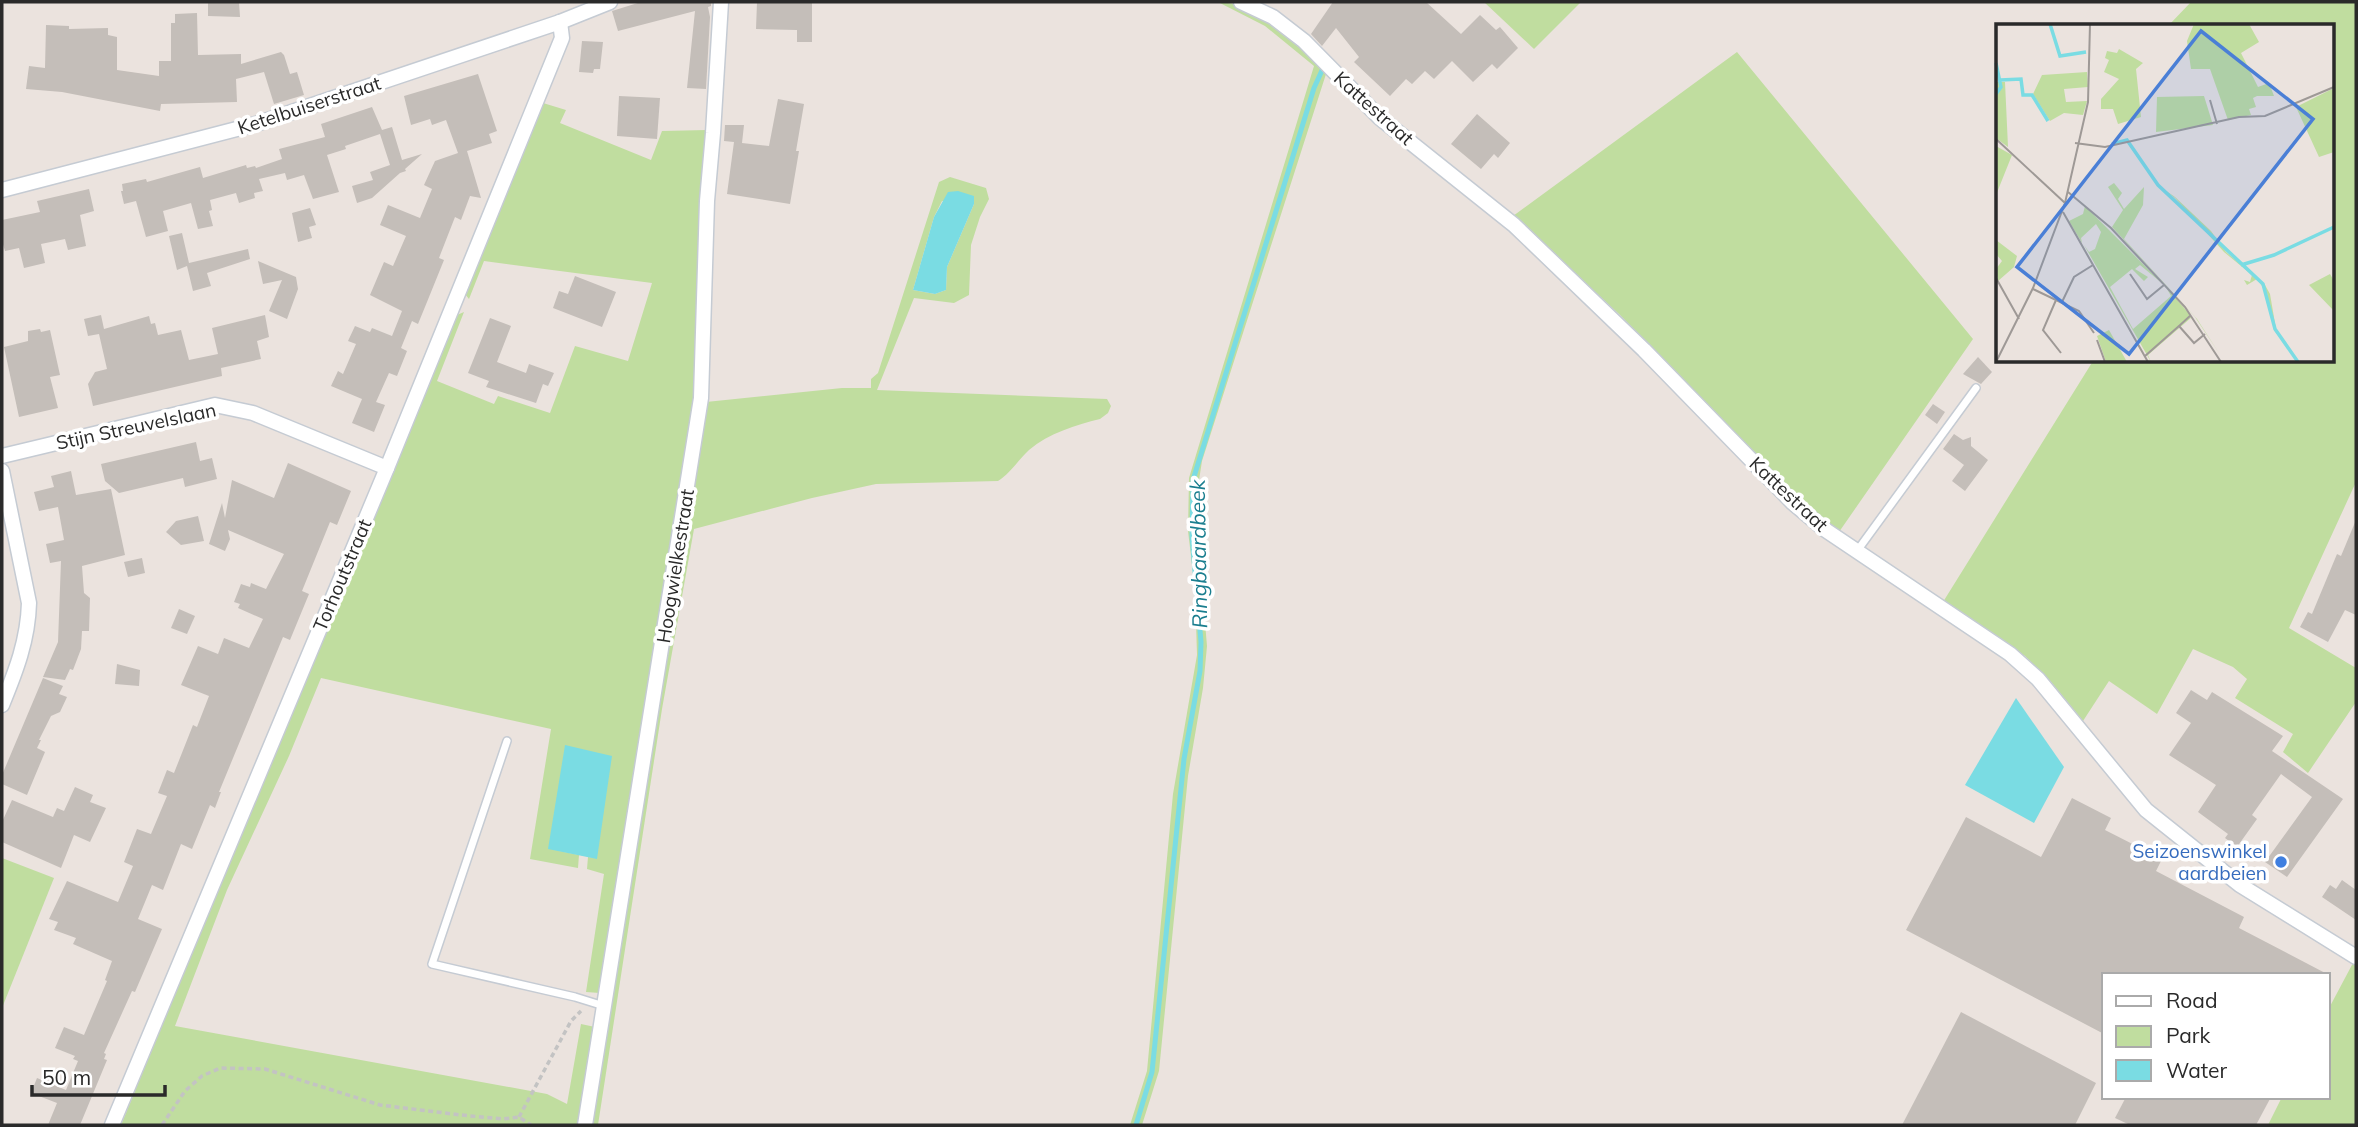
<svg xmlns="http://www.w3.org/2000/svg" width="2358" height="1127" font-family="Mulish,sans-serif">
  <rect width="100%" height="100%" fill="#ebe3de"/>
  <g fill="#c0dd9f" fill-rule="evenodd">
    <path d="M1218 2C1256 2 1303 46 1326 74L1202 461 1197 493 1198 540 1207 646 1203 688 1188 776 1159 1071 1142 1125H1130L1147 1071 1173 794 1197 655 1195 589 1188 531 1189 478 1314 66 1265 26Z"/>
    <path d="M1484 2H1581L1534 49Z"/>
    <path d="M2191 2H2356V482L2289 628 2356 668V702L2308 773 2283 752 2293 734 2235 698 2247 679 2233 667 2193 649 2157 714 2109 681 2083 721 2051 682 2025 656 1943 602 2093 361 2332 360V26H2168Z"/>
    <path d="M1737 52 1973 339 1839 532 1804 502 1750 450 1620 315 1513 216Z"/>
    <path d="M543 103 566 110 560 123 651 160 662 131 707 130 697 379 600 993 586 992 604 874 587 869 588 857 597 858 549 849 579 855 578 868 530 859 551 729 321 678 289 756 227 890 175 1026 547 1094 567 1104 581 1024 595 1027 579 1125H121L428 376 432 378 457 315 464 312 437 381 494 404 498 396 550 413 575 346 628 361 652 283 484 261 469 299 465 294Z"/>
    <path d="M950 177 986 188 989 199 980 217 971 245 969 295 954 303 914 298 877 390 1107 399 1111 406 1108 413 1100 419C1076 425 1049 433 1029 450 1018 460 1011 473 998 481L876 484 812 498 694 529 662 709 598 1125H589L706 402 842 388H871V379L878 373 939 182ZM942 201 974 204 947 267 946 290 935 294 913 290 934 217Z"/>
    <path d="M2 858 54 878 2 1008Z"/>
    <path d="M2353 963 2356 965V1125H2268L2282 1097H2328V1010Z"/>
  </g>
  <g fill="#7adce3">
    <path d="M958 191 974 196V204L947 267 946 290 935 294 913 290 934 217 948 192Z"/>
    <path d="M2016 698 2064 767 2034 823 1965 785Z"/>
    <path d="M565 745 612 756 597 859 548 849Z"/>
  </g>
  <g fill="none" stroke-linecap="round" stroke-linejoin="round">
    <path stroke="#7adce3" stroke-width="5" d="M1136 1125 1152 1072 1184 759 1200 671 1201 642 1192 536 1193 480 1314 88 1324 66 1322 64"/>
  </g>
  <g fill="#c4beb9">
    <path d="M208 2H239L240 17 208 16Z"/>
    <path d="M641 2H711V6L708 7 710 17 706 89 687 88 695 11 618 31 612 11Z"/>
    <path d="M757 2H812V42H797V30L756 29Z"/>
    <path d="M1333 2H1426L1461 34 1480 15 1496 30 1500 27 1518 48 1497 69 1492 64 1473 82 1452 61 1434 79 1425 71 1412 84 1406 79 1390 96 1354 62 1359 57 1336 28 1322 46 1311 34Z"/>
    <path d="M197 13 198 55 241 54V64L281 52 284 55 290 74 297 72 304 95 274 104 264 72 236 79 237 102 161 104 160 111 62 92 26 89 29 66 45 68 46 25 69 26V29L108 28V35L117 37V70L159 76V61H171V23H175V14Z"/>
    <path d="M582 41 603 42 600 69H594L593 73 579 72Z"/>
    <path d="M478 74 497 131 489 134 492 143 467 151 481 198 470 196 461 220 455 217 439 258 444 260 427 302 418 324 412 321 401 348 407 351 397 376 389 373 376 402 385 405 374 432 352 423 362 399 331 386 338 371 343 374 356 344 348 341 355 326 370 332 372 328 392 336 402 311 370 295 384 262 393 266 406 236 380 225 388 205 420 218 432 189 424 185 435 161 458 153 446 120 432 125 430 119 411 125 404 96Z"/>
    <path d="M619 96 660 98 657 139 617 136Z"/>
    <path d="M778 99 804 104 796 151H799L790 204 727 194 734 142 724 141 725 125H744L742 143 769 146Z"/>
    <path d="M372 107 382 130 392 127 402 160 422 154 405 169 406 171 400 173 372 198 357 203 352 186 373 180 370 172 390 165 380 134 345 146 346 149 327 155 339 192 313 199 304 175 287 180 285 173 259 179 263 191 254 193 255 198 239 203 236 193 210 200 212 210 209 211 213 226 198 229 191 203 163 211 168 231 146 237 136 201 124 204 121 191H123L122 184 146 179 147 182 200 167 203 178 246 165 247 168 255 166 256 168 282 159 279 149 325 137 321 124Z"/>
    <path d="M1477 114 1510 143 1498 158 1494 154 1481 169 1451 144Z"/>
    <path d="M89 189 94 211 80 215 86 246 68 250 65 239 41 244 45 263 24 268 19 248 5 251 2 241V220L40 212 37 201Z"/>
    <path d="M310 208 316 225 309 227 312 238 298 242 292 213Z"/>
    <path d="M182 233 189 263 248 249 250 259 207 273 211 286 193 291 187 266 177 270 169 236Z"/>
    <path d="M258 261 296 277 298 289 287 319 269 311 282 280 263 284Z"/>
    <path d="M575 276 616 292 602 327 553 308 559 291 568 294Z"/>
    <path d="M101 315 104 329 149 316 151 324 155 323 158 335 181 330 189 360 218 354 212 328 265 315 269 337 257 341 261 359 221 368 222 376 93 406 88 384 95 372 107 369 99 334 88 336 84 319Z"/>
    <path d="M490 318 511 326 497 362 526 373 529 364 554 373 548 386 543 384 536 403 486 387 489 381 468 373Z"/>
    <path d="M40 329 41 332 50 330 60 375 50 377 58 408 19 417 4 347 28 341V331Z"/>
    <path d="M1978 357 1992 372 1981 384 1963 374Z"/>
    <path d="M1933 404 1945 412 1937 424 1925 415Z"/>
    <path d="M1954 434 1963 440 1971 437V446L1988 460 1965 491 1952 481 1964 465 1943 449Z"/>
    <path d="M196 442 200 461 212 458 217 479 185 487 183 478 119 493 105 481 101 464Z"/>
    <path d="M288 463 351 491 337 525 330 522 302 591 309 594 290 640 283 637 219 792H221L215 808 210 805 192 849 181 844 163 890 152 885 138 919 162 929 135 992 132 991 104 1053 106 1054 104 1059 107 1060 80 1125H48L57 1103 31 1093 37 1078 66 1090 78 1061 73 1059 75 1056 55 1048 64 1027 84 1035 107 981 105 980 112 961 73 944 76 938 54 930 58 922 49 919 67 881 118 902 133 866 124 862 137 829 151 834 167 796 158 793 167 770 174 773 193 725 197 727 209 696 181 685 198 646 218 654 224 638 249 648 263 619 238 608 240 604 234 602 241 584 250 587 251 583 266 589 284 554 228 530 230 539 225 551 209 544 222 503 225 518 232 480 274 498Z"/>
    <path d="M71 471 76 495 111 489 125 555 82 566 84 593 90 598 89 631H82L81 649 73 670 70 669 65 680 43 677 58 642 61 561 50 563 46 544 64 540 58 507 39 511 34 492 54 487 51 476Z"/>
    <path d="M198 516 204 541 181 545 166 532 176 521Z"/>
    <path d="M2356 520V615L2345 610 2328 642 2300 627 2308 612 2312 614 2337 554 2341 556Z"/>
    <path d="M142 558 145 573 128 577 124 562Z"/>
    <path d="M179 609 195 616 187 634 171 628Z"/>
    <path d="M117 664 140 670 139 686 115 684Z"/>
    <path d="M43 678 63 686 59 694 67 697 60 712 51 716 39 740H41L37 748 45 752 27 795 2 784V775Z"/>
    <path d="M2191 690 2207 700 2212 692 2283 736 2272 751 2343 799 2287 877 2265 862 2312 797 2281 774 2252 815 2257 819 2237 847 2225 838 2228 834 2198 812 2216 785 2169 755 2191 723 2176 713Z"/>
    <path d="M75 787 93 795 90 802 106 808 90 842 74 835 61 868 2 842V822L12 800 53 817 57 808 64 811Z"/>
    <path d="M2072 798 2111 818 2105 830 2162 859 2156 871 2244 917 2239 928 2329 975H2104V1034L1906 930 1966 817 2041 857Z"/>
    <path d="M2342 880 2356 890V920L2322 897 2330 885 2336 889Z"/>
    <path d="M1961 1012 2096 1083 2075 1125H1902Z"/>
    <path d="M2126 1097H2271L2256 1125H2130L2115 1118Z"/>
  </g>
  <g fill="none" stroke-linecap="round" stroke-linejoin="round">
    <g stroke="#c5cbd3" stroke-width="10">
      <g id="service">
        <path d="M1857 551 1976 388"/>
        <path d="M507 741 432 964 575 997 604 1006"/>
      </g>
    </g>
    <g stroke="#c5cbd3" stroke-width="17">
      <g id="minor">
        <path d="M1241 2 1273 17 1304 41 1380 118 1514 225 1644 350 1793 503 1824 529 2010 654 2038 679 2146 810 2240 885 2356 957"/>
        <path d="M2 190 256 124 560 22 610 2"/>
        <path d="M2 456 215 405 253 413 387 468"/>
        <path d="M2 471 29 603C28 640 16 671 2 705"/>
        <path d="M112 1125 387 468 562 38 560 22"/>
        <path d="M585 1125 701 398 707 201 713 133 721 2"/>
      </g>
    </g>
    <g stroke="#c3c3c3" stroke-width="3.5" stroke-dasharray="5 3.5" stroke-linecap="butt">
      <path d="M519 1117 571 1021 581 1011"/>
      <path d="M162 1125 185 1091 202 1076 220 1068 265 1069 380 1105 461 1115 503 1119 519 1117 531 1125"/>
    </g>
    <use href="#service" stroke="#fff" stroke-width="7"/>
    <use href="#minor" stroke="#fff" stroke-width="14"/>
  </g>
  <circle fill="#3f7fe0" stroke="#fff" stroke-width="2.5" cx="2281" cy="862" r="7"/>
  <g text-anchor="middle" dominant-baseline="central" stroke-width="7" stroke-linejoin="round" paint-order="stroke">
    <g font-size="19" fill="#2a2a2a" stroke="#fff">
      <text transform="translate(309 105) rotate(-18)">Ketelbuiserstraat</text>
      <text transform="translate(1374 108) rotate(42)">Kattestraat</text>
      <text transform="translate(136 426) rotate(-12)">Stijn Streuvelslaan</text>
      <text transform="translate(1789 494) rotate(43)">Kattestraat</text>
      <text transform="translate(675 566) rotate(-81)">Hoogwielkestraat</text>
      <text transform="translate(342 575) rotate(-67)">Torhoutstraat</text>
    </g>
    <g font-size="19" fill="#366cbe" stroke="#fff" text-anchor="end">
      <text x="2267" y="851">Seizoenswinkel<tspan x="2267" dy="22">aardbeien</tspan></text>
    </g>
    <g font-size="21" font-style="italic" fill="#1a7e8f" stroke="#fff">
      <text transform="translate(1198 554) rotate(-91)">Ringbaardbeek</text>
    </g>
  </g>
  <g transform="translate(1996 24)">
    <rect width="338" height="338" fill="#ebe3de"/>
    <path d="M198 0H253L263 18 245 29 262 63 273 59 278 72H261L257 74 260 83 253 85 255 91 232 96 214 45H195L191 17ZM123 25 147 39 140 45 145 93 122 100 117 85H105V75L123 55 108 48 113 36 109 34 111 27 121 29ZM91 48 92 63 68 65 70 78 91 77 87 91 68 89 54 97 37 70 46 51ZM0 58H9L12 123 0 114ZM338 64V128L323 133 300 83ZM208 72 217 101 160 108 161 73ZM132 116 163 162 179 173 215 207 230 228 269 261 274 270 280 305 303 338 278 306 271 269 261 255 251 261 248 256 254 258 256 251 228 228 179 174 161 161 130 117 111 123ZM0 122 16 131 0 171ZM118 159 126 169 122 175 128 185 148 163 147 181 128 215 201 295 223 329 199 293 116 203 127 186 112 163ZM89 182 167 260 144 241 139 245 152 253 148 257 136 245 114 263 137 305 175 272 170 263 196 293 152 331 155 338 88 221 93 228 99 225 105 208 100 200 85 214 86 219 73 197 87 190ZM0 216 21 232 18 243 2 257 0 245 6 237 0 230ZM334 250 338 257V287L313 261ZM113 306 131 338H110L101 312Z" fill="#c0dd9f"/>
    <path fill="none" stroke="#7adce3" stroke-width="3.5" d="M54 0 64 32 90 28M0 39 5 63 0 70M4 56 25 55 27 71H36L52 97M116 120 131 116 162 161 267 260 279 305 302 338M245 241 278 231 338 203"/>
    <path fill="none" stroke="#9e9996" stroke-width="2" d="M214 76 221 100M0 115 69 179M79 119 109 123 243 93 269 92 338 63M72 168 115 204 189 283 225 338M67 188 152 338M134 250 151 275 168 261M0 254 23 295M37 265 83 287 98 309M60 276 47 306 65 329M66 278 78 253 97 241M195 291 183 302 198 319 209 310M101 316 109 338M149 332 183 302M0 338 37 264 69 179 92 78 94 0"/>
    <path fill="#4a7fd6" fill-opacity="0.15" stroke="#4a7fd6" stroke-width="3.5" d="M205 7 317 95 133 330 21 243Z"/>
    <rect width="338" height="338" fill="none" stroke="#2a2a2a" stroke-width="3.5"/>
  </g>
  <rect width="2358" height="1127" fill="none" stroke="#2a2a2a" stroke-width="7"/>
  <rect x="2102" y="973" width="228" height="126" fill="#ffffff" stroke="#aaaaaa" stroke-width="2"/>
  <rect x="2116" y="996" width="35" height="10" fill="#ffffff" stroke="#aaaaaa" stroke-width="2"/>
  <text x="2166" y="1008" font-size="21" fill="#2a2a2a">Road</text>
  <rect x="2116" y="1026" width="35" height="21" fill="#c0dd9f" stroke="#aaaaaa" stroke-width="2"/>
  <text x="2166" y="1043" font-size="21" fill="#2a2a2a">Park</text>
  <rect x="2116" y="1060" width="35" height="21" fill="#7adce3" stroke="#aaaaaa" stroke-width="2"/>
  <text x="2166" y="1078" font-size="21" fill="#2a2a2a">Water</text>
  <path d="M32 1085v10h133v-10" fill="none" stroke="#2a2a2a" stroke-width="3.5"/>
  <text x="42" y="1085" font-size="21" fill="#2a2a2a" stroke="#ffffff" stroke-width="5" paint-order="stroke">50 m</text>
</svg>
